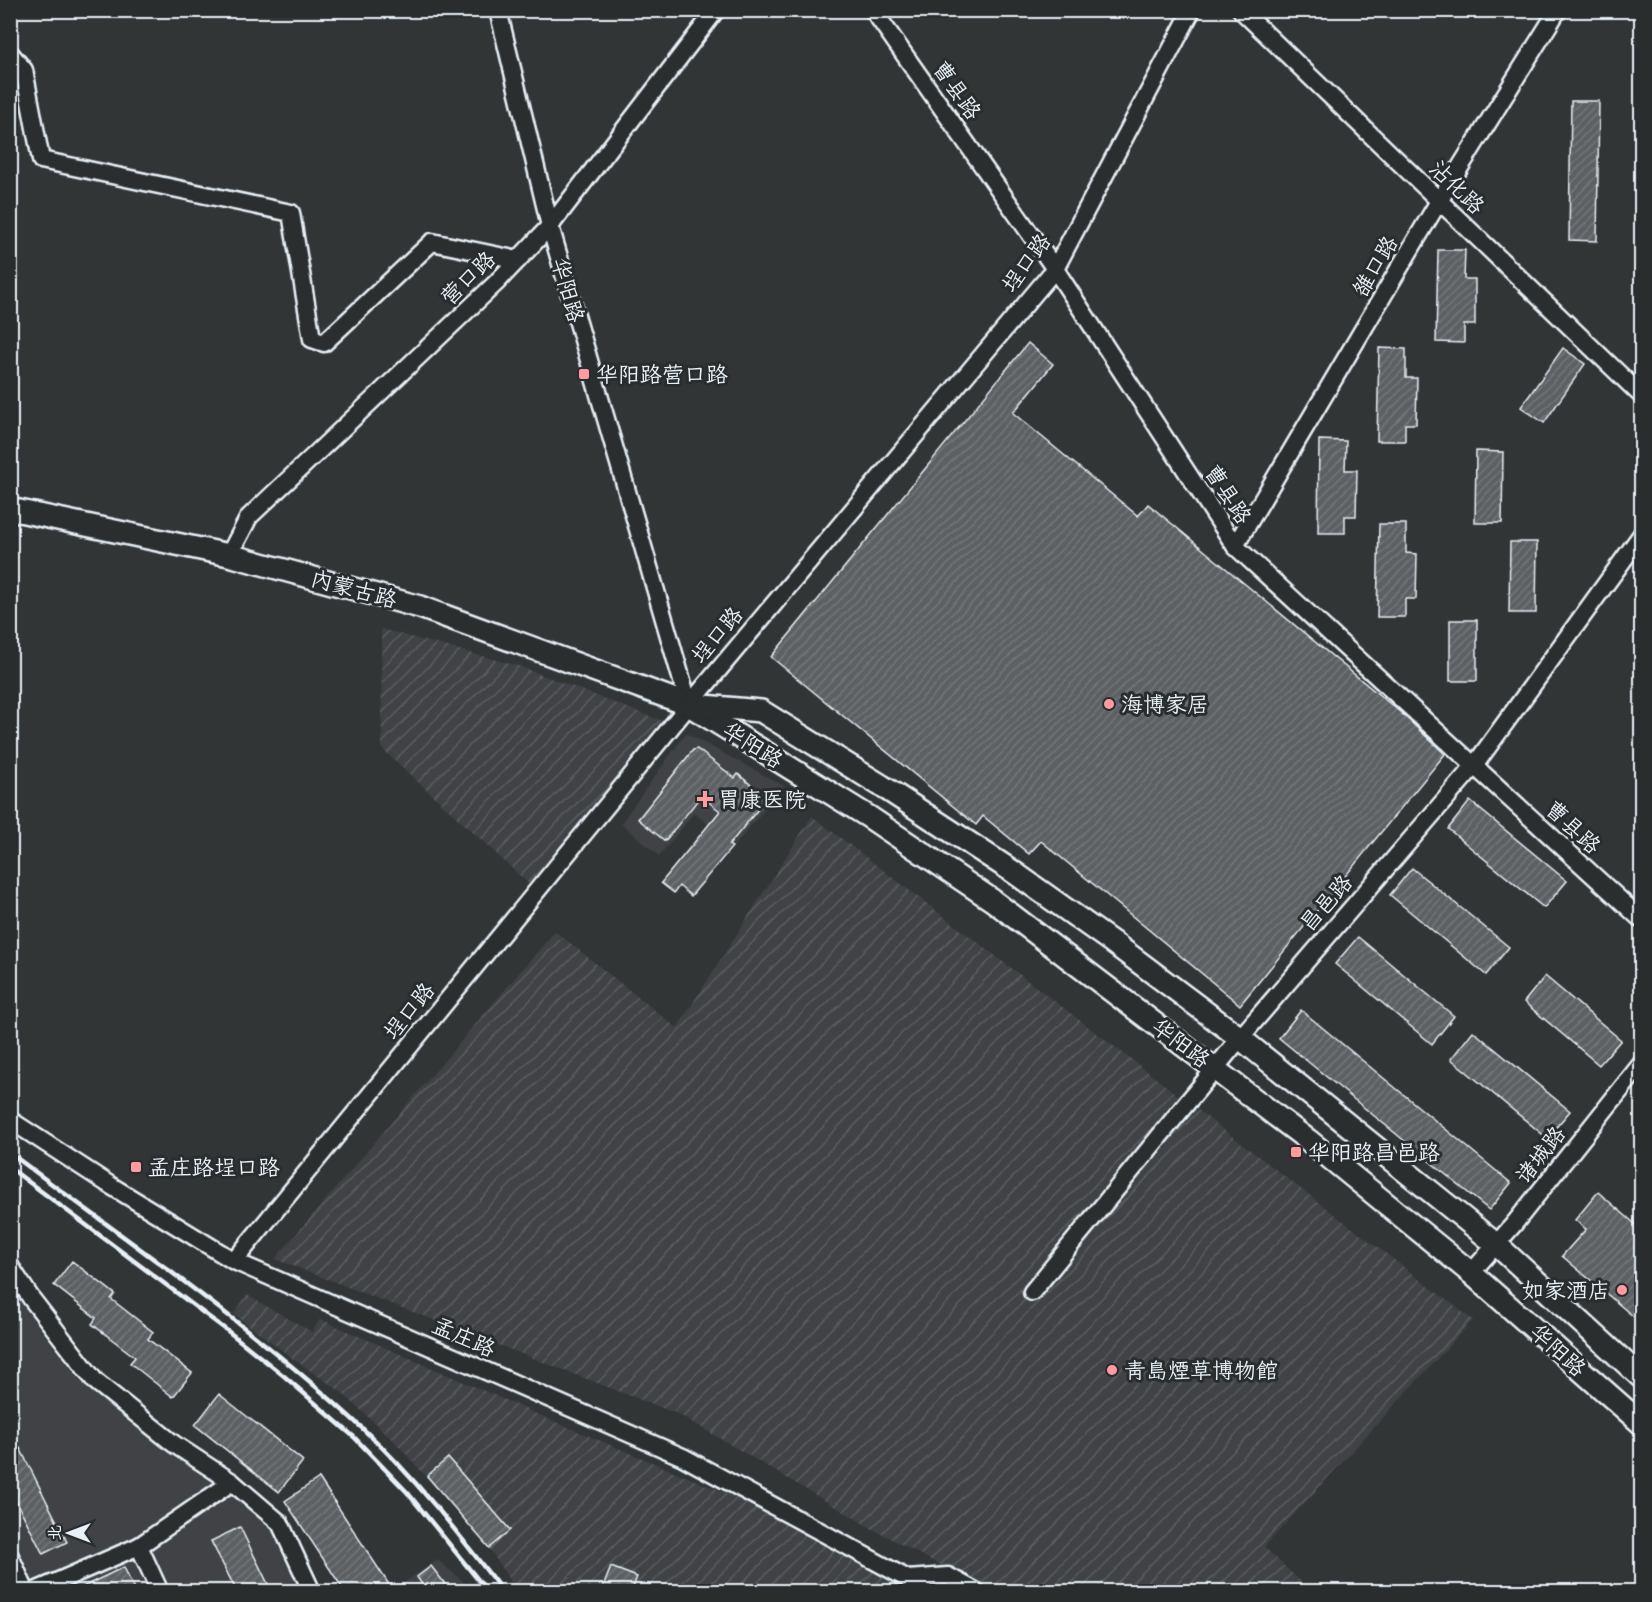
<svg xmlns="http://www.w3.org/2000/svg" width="1652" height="1602" font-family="Itim,'LXGW WenKai TC',sans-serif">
  <defs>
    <pattern id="industrial-furrows" width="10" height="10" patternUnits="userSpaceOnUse" patternTransform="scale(1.5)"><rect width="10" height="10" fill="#3f4244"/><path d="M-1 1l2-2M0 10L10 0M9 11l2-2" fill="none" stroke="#5b5e60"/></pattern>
    <pattern id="building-hatch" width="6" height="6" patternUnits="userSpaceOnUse" patternTransform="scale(1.5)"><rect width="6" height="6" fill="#5c6063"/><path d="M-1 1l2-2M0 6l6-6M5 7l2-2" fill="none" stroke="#73777a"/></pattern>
  </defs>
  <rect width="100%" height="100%" fill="#323536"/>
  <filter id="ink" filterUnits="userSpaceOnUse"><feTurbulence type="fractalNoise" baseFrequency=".0167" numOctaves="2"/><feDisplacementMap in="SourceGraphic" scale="12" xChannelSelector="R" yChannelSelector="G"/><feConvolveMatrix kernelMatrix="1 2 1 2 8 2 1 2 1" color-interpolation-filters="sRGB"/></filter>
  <g filter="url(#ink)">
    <g fill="#3f4244">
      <path d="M686 733 784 786 734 846 694 813 659 856 621 823Z"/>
      <path d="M10 1280 35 1322 80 1380 203 1476 240 1497 267 1520 307 1591H11Z"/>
      <path d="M438 1560 474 1591 390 1592Z"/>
    </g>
    <g fill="url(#industrial-furrows)">
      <path d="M381 629 519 666 662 721 529 884 382 749Z"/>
      <path d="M812 816 1473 1320 1264 1547 1311 1591H988L871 1528 680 1415 275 1259 555 931 677 1028Z"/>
      <path d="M247 1295 312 1332 320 1319 546 1418 740 1499 910 1591H516L489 1548 396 1443 340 1391 296 1361 234 1314Z"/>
    </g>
    <g fill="url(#building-hatch)" stroke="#e8f1f8" stroke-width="1.5">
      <path d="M1571 101H1599L1597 241 1569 240Z"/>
      <path d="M1438 250H1465L1464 279H1475V325H1464V343L1436 342Z"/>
      <path d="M1028 343 1053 364 1013 413 1138 516 1148 504 1400 712 1445 754 1240 1005 1041 841 1029 854 983 816 976 825 771 657Z"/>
      <path d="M1379 348 1406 349V378H1417L1416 424H1405V441H1377Z"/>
      <path d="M1563 348 1585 364 1544 423 1521 407Z"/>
      <path d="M1319 440 1346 441 1345 470H1357L1356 516H1345V533H1318Z"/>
      <path d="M1476 451 1503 452 1502 523H1475Z"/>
      <path d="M1379 524H1406V553L1417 554 1416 599H1405V617H1377Z"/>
      <path d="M1510 542H1537L1536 613H1509Z"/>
      <rect x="1450" y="620" width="27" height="61"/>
      <path d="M697 749 735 778 738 774 767 798 729 845 732 847 691 896 679 886 674 893 661 883 720 811 701 796 665 841 638 819 693 750Z"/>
      <path d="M1470 801 1567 881 1544 908 1448 829Z"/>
      <path d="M1412 868 1509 947 1486 975 1390 895Z"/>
      <path d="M1358 937 1454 1016 1432 1044 1335 964Z"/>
      <path d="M1545 976 1621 1040 1599 1065 1524 1002Z"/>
      <path d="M1301 1010 1511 1183 1489 1210 1279 1038Z"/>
      <path d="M1473 1031 1570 1111 1547 1138 1451 1059Z"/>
      <path d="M1598 1192 1641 1229V1323L1562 1256 1586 1229 1575 1220Z"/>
      <path d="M72 1261 115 1294 111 1299 153 1332 148 1339 192 1373 173 1397 130 1363 135 1357 92 1324 96 1318 54 1285Z"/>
      <path d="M219 1394 303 1461 279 1492 195 1425Z"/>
      <path d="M20 1448 67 1542 43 1554 10 1489V1453Z"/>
      <path d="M448 1458 510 1530 489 1548 427 1476Z"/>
      <path d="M319 1478 390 1586 382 1592H345L285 1501Z"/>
      <path d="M240 1527 272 1592H237L211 1541Z"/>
      <path d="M431 1566 445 1584 435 1592H427L417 1577Z"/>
      <path d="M124 1567 135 1592H72Z"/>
      <path d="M611 1567 637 1577 631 1592H601Z"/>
    </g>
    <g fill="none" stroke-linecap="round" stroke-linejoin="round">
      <g stroke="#e8f1f8" stroke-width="21">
        <g id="minor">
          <path d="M498 10 550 226 689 705"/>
          <path d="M873 10 1055 269 1235 546 1642 920"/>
          <path d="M1241 10 1642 396"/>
          <path d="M10 53 24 70 41 160 291 213 312 339 324 343 432 242 518 260"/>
          <path d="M1235 546 1439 201 1558 10"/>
          <path d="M229 555 249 517 496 283 550 226 716 10"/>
          <path d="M10 1120 113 1187 234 1261 683 1457 908 1579 925 1592"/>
          <path d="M234 1261 689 705 1055 269 1192 10"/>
          <path d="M10 1266 31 1298 95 1381 174 1444 232 1482 280 1523 312 1592"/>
          <path d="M1471 1273 1514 1224 1642 1063"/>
          <path d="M1032 1292 1240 1038 1474 766 1642 534"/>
          <path d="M139 1546 232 1482"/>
          <path d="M10 1556 26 1592"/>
          <path d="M908 1579 948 1576 977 1592"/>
          <path d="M33 1592 139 1546 160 1592"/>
        </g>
      </g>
      <g stroke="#e8f1f8" stroke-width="26">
        <g id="major">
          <path d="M10 509 229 555 420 607 689 705 869 817 992 900 1308 1140 1471 1273 1642 1424"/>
          <path d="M692 705 761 711 882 786 1012 871 1112 942 1240 1038 1497 1245 1642 1378"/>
        </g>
      </g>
      <use href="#minor" stroke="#2a2d2e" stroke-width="16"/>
      <use href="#major" stroke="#2a2d2e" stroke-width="21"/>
      <g stroke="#e8f1f8" stroke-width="4.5">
        <path d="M10 1153C129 1242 252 1326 361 1427 414 1476 459 1534 503 1592"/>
        <path d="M10 1168 229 1332 284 1376 354 1437 407 1492 488 1592"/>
      </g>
    </g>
  </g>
  <g fill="#ff9aa2" stroke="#2a2d2e" stroke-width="2">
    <rect x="578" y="368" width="12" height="12" rx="3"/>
    <circle cx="1109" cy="704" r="6"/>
    <path d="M702 790h6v6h6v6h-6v6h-6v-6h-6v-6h6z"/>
    <rect x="1290" y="1146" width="12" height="12" rx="3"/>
    <rect x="130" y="1161" width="12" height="12" rx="3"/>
    <circle cx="1622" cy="1290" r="6"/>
    <circle cx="1112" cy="1370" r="6"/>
  </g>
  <g text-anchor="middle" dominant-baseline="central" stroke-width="6" stroke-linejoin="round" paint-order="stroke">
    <g font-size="22" fill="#e8f1f8" stroke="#2a2d2e">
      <text transform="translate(957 90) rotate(55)">曹县路</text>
      <text transform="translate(1457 187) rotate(44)">沾化路</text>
      <text transform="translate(1026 263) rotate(-54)">埕口路</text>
      <text transform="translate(1375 266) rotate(-59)">雒口路</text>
      <text transform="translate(468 278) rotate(-44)">营口路</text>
      <text transform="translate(568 290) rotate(74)">华阳路</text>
      <text transform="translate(1228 494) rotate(57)">曹县路</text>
      <text transform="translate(354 589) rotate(15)">内蒙古路</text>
      <text transform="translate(717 635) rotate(-50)">埕口路</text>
      <text transform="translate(753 745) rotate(32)">华阳路</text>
      <text transform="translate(1573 827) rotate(43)">曹县路</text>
      <text transform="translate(1326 903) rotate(-49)">昌邑路</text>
      <text transform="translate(409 1011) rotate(-51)">埕口路</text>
      <text transform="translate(1181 1043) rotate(37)">华阳路</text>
      <text transform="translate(1540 1155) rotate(-52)">诸城路</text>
      <text transform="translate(464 1337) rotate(24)">孟庄路</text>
      <text transform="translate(1558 1350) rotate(42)">华阳路</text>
    </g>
    <g font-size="22" fill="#e8f1f8" stroke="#2a2d2e" text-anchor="start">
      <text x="596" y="374">华阳路营口路</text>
      <text x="1121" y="704">海博家居</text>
      <text x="718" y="799">胃康医院</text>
      <text x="1308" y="1152">华阳路昌邑路</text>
      <text x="148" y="1167">孟庄路埕口路</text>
      <text x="1610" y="1290" text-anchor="end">如家酒店</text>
      <text x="1124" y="1370">青島煙草博物館</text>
    </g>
  </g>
  <rect width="1652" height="1602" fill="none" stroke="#2a2d2e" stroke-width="36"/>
  <rect x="18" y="18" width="1616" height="1566" fill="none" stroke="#e8f1f8" stroke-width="2" filter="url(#ink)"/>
  <g transform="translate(69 1533) rotate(270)" stroke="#2a2d2e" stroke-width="4.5" paint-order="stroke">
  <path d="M0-4.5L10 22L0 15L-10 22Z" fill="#e8f1f8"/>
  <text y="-9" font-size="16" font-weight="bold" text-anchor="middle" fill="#e8f1f8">北</text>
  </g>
</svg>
